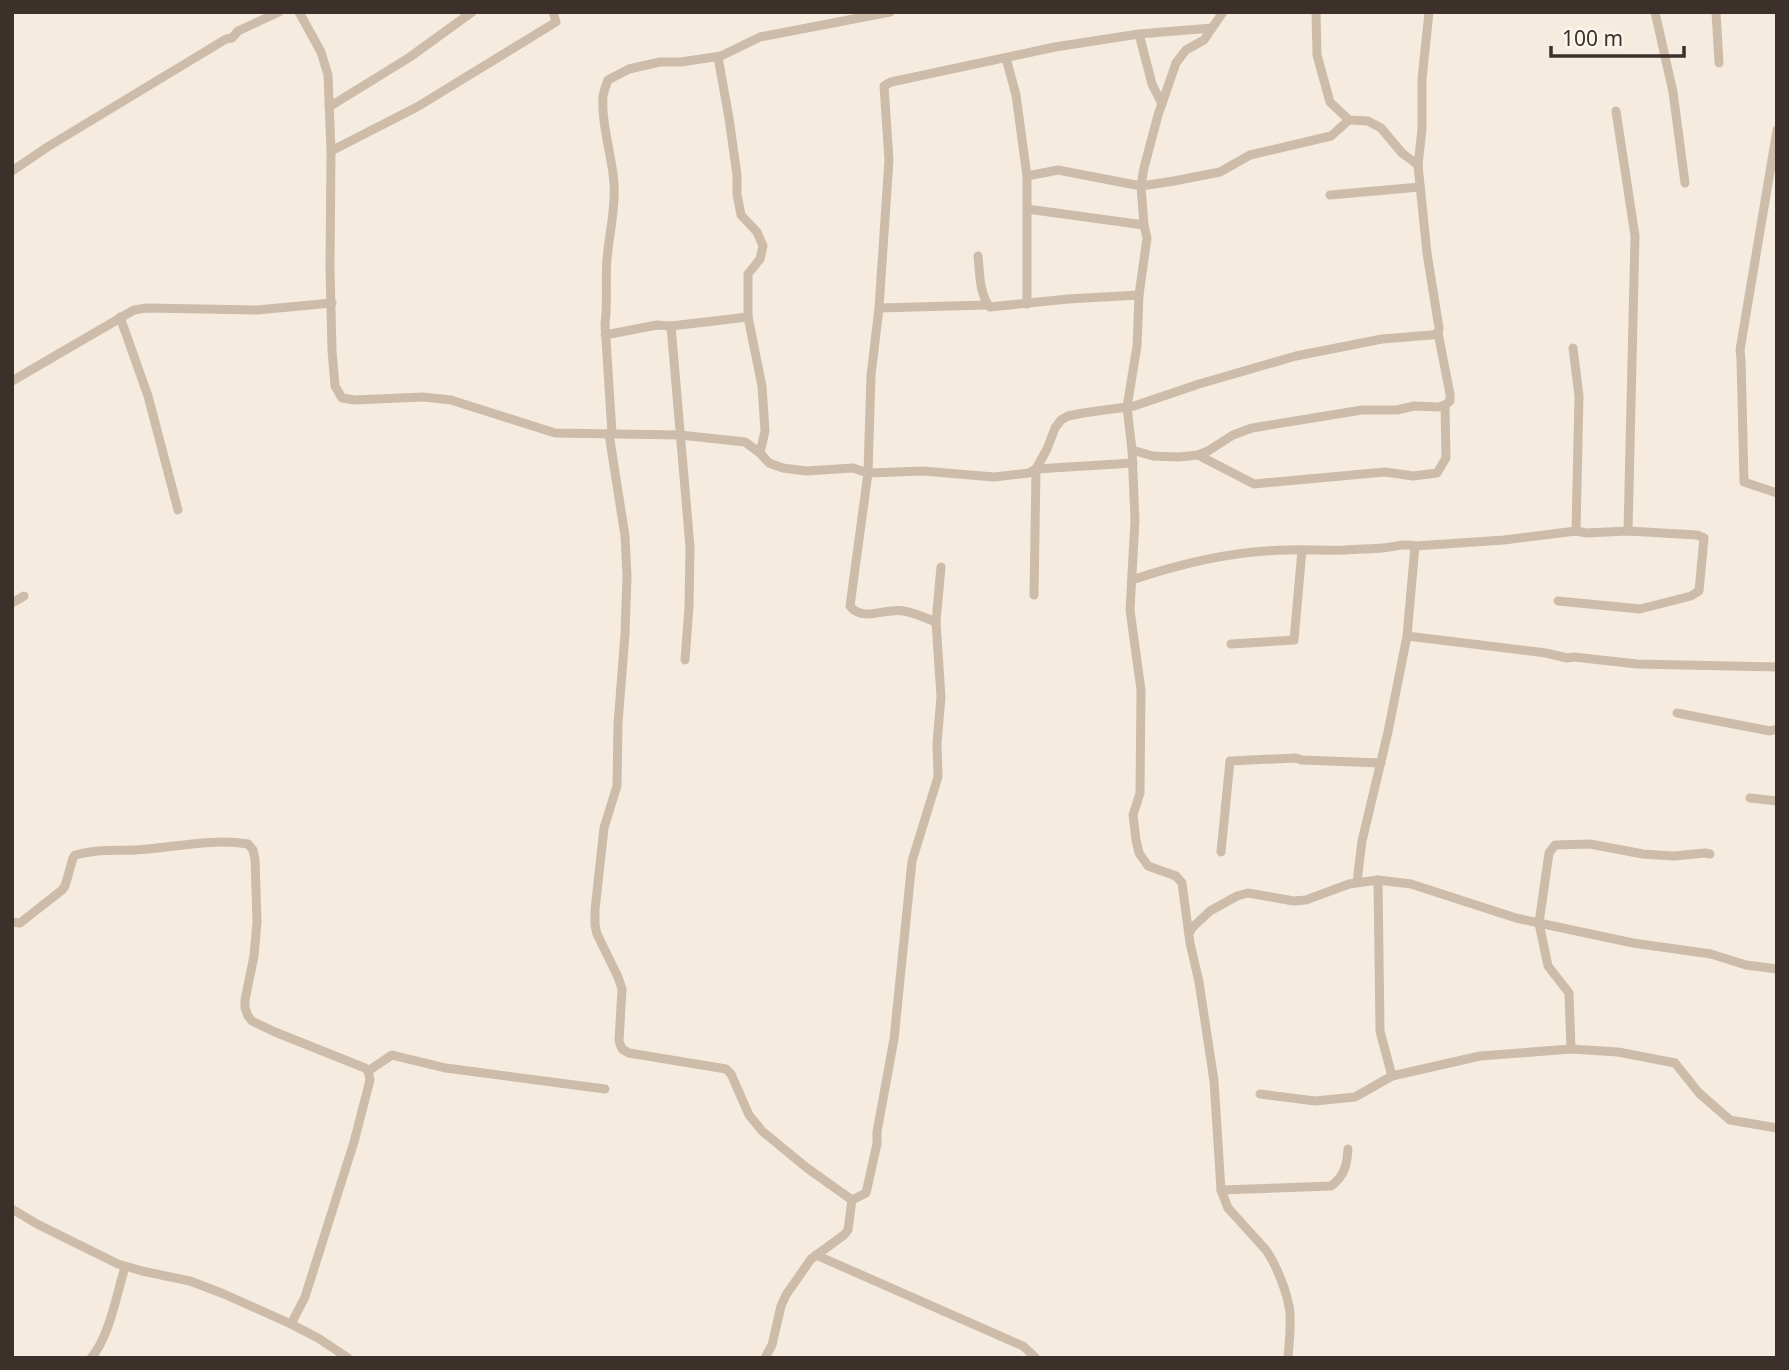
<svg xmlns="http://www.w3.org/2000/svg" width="1789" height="1370" font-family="'Noto Sans',sans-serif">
  <rect width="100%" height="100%" fill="#f5ecdf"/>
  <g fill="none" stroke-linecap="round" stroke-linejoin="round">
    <g stroke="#cebcaa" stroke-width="9">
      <path d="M299 12 321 52 328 75 331 151 330 268 332 350 335 386 342 398 355 400 423 397 451 400 555 433 680 435 745 442 760 453 769 463 783 468 806 471 853 468 868 473 923 471 994 477 1029 473 1036 469 1047 449 1055 428 1061 420 1068 416 1083 413 1134 406 1199 384 1296 356 1382 339 1432 335 1438 333 1439 328 1427 253 1418 165 1422 129V79L1429 12"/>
      <path d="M1223 12 1204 40 1186 50 1176 63 1158 115 1144 168 1141 186 1144 225 1147 238 1139 295 1137 346 1127 407 1132 450 1135 520 1130 610 1141 690 1140 793 1133 815 1136 840 1139 853 1148 866 1176 876 1182 883 1190 943 1199 982 1214 1081 1221 1190 1228 1208 1266 1250C1277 1266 1288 1294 1290 1313 1291 1328 1289 1343 1288 1358"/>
      <path d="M1316 12 1317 55 1330 102 1349 120 1368 121 1381 128 1402 153 1418 165"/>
      <path d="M1655 12 1673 92 1685 183"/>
      <path d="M1716 12 1719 63"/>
      <path d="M1139 34 1152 84 1162 104"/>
      <path d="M718 57 729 118 737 175V194L741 215 757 232 763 246 760 259 748 274V317L762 386 765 431 760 453"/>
      <path d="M1006 58 1016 95 1027 176V304"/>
      <path d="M329 107 410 57 472 12"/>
      <path d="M1616 111 1635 236 1628 531"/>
      <path d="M1777 130 1740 350 1741 359 1744 482 1777 493"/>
      <path d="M331 151 417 107 556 22 553 12"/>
      <path d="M12 171 49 146 226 39 232 38 238 31 279 12"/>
      <path d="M1027 176 1058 170 1141 186 1174 181 1220 172 1250 155 1331 136 1349 120"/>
      <path d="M1330 195 1420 187"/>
      <path d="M1027 209 1144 225"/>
      <path d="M978 256C980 273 979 294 990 307L1068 299 1139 295"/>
      <path d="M879 308 987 305"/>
      <path d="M120 317 148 396 178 510"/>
      <path d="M671 326 690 547 689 607 685 660"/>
      <path d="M605 335 657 325 671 326 748 317"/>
      <path d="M1573 348 1579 396 1576 531"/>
      <path d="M12 381 134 310 147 308 257 310 332 303"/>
      <path d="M612 433 605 324C608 303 605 281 607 259 609 234 616 208 614 183 612 155 601 124 603 96 604 91 606 85 608 80L629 69 660 62H681L721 56 760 37 890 12"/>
      <path d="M609 434 625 536 627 576 625 634 618 724 617 786 604 828 595 910V925L597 934 618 977 622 989 619 1041 622 1049 629 1053 726 1069 731 1074 749 1115 762 1131 807 1168 852 1200"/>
      <path d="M1132 450 1153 456 1179 457 1198 455 1208 451 1233 435 1252 428 1362 410H1397L1414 406 1438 407 1445 405 1450 401V394L1438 333"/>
      <path d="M1198 455 1254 484 1385 472 1413 476 1437 473 1446 458 1445 405"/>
      <path d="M1132 580C1182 563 1233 551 1286 550 1306 549 1326 551 1345 550 1358 549 1371 549 1383 548 1395 547 1403 543 1415 546L1504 540 1576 531 1586 533 1628 531 1697 535 1704 538 1699 591 1691 596 1640 609 1558 601"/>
      <path d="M1034 595 1036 469 1133 463"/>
      <path d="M12 603 24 596"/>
      <path d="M936 622C926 618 915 613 904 611 887 607 863 623 850 606L868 473 871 375 879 308 889 160 884 86 891 82 1055 47 1139 34 1212 28"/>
      <path d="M1407 636 1546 653 1567 658 1574 657 1637 664 1777 667"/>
      <path d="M1231 644 1294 640 1302 550"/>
      <path d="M1677 713 1770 731 1777 729"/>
      <path d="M1750 798 1777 801"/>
      <path d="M1221 852 1230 761 1296 758 1302 760 1381 763"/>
      <path d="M1378 880 1380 1031 1392 1076"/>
      <path d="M1357 882 1362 841 1388 732 1407 636 1415 546"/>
      <path d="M12 922 20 923 62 890 65 886 73 858 75 855C98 849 112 851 135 850 172 848 211 838 248 844L253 850 255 859 257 922 254 956 245 1000V1008L248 1016 252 1021 275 1032 365 1068 368 1071 370 1080 354 1142 305 1297 291 1324"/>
      <path d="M1189 933 1193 927 1210 911 1237 896 1248 893 1294 901 1306 900 1349 884 1378 880 1411 884 1516 918 1539 923 1633 943 1711 954 1746 965 1777 969"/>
      <path d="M1571 1049 1569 993 1548 966 1539 923 1549 853 1555 845 1590 844 1643 854 1674 856 1705 853 1710 854"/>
      <path d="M368 1071 392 1055 446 1068 605 1089"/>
      <path d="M1260 1094 1315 1101 1355 1097 1392 1076 1480 1056 1571 1049 1618 1052 1675 1063 1699 1093 1730 1120 1777 1128"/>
      <path d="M1221 1190 1331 1186C1345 1176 1347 1164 1348 1149"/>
      <path d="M852 1200 866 1193 877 1144V1132L894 1039 912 861 938 777 937 743 941 697 936 622 941 567"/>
      <path d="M12 1209 37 1224 118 1264 142 1271 190 1281 224 1294 291 1324 318 1338 348 1358"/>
      <path d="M816 1255 1023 1346 1036 1358"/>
      <path d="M91 1358C109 1338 117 1293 125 1267"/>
      <path d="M765 1358 772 1345 781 1306 786 1295 811 1259 844 1235 848 1230 852 1200"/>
    </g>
  </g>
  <rect width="1789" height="1370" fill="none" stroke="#3b302a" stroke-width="28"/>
  <path d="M1551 46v10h133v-10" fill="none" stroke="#3b302a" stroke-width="3.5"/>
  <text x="1562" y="46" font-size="21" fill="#3b302a" stroke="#fbf5ed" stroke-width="5" paint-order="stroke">100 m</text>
</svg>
